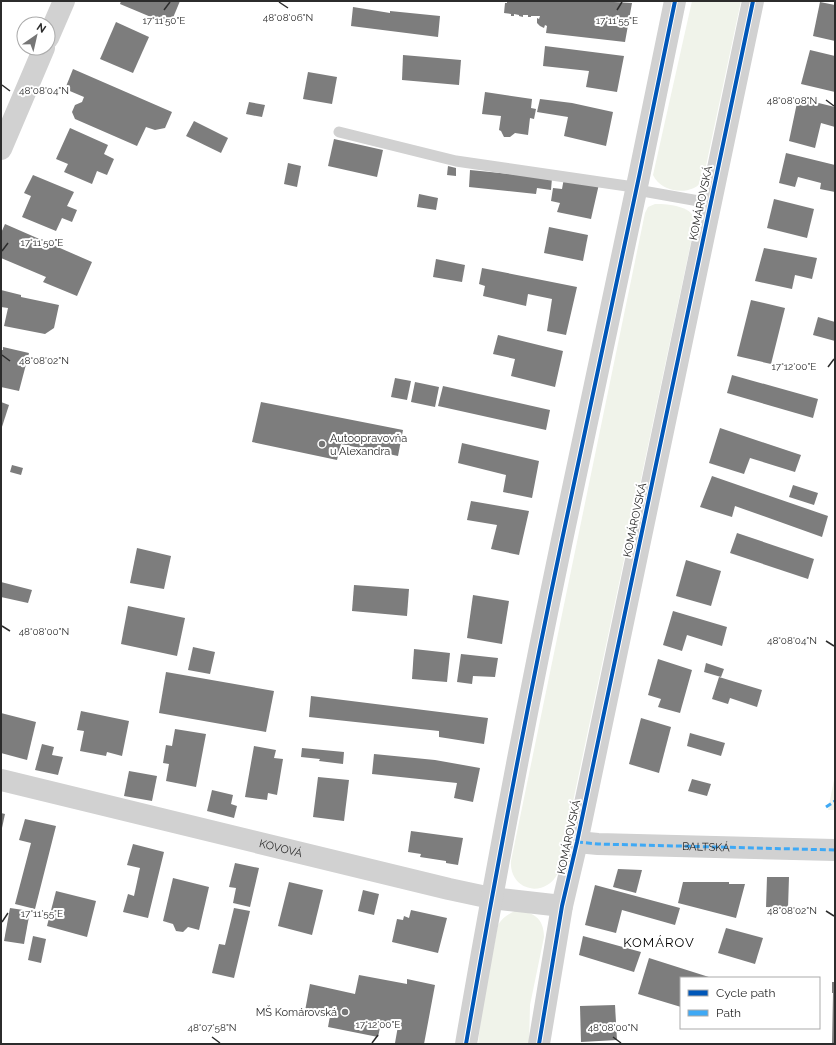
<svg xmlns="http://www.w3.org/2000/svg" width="836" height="1045" font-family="Raleway,sans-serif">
  <rect width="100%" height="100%" fill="#fff"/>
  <g fill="#f0f3ea">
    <path d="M692 1H741L703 180C692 197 661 193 653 175Z"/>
    <path d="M655 204C669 204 695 206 695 223L558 873C545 899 509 891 511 861L645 213 648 207Z"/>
    <path d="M835 775V810H828Z"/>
    <path d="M515 911C533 911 544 918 544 937L530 1005 529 1044H478L482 1009 498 925C502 918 508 914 515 911Z"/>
  </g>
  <g fill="#7d7d7d">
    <path d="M121 1H180L170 25 120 4Z"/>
    <path d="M507 1H596L632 3 625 42 546 33 547 26 545 25 544 28 540 26 537 23V18L539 19 540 16H531V17H528V15H523V17L519 16V15L514 14V16H511V14L504 13 505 3H507Z"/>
    <path d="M820 2 835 5V41L813 36Z"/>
    <path d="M353 7 390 13V11L440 16 438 37 351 26Z"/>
    <path d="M116 22 149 37 133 73 100 59Z"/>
    <path d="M545 46 624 56 617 92 586 87 589 71 543 66Z"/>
    <path d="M810 50 835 56V92L801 84Z"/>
    <path d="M403 55 461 60 459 85 402 80Z"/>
    <path d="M73 69 172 112 165 128 155 130 146 127 137 146 75 119 72 112 75 105 82 102 84 97 65 89Z"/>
    <path d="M308 72 337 77 332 104 303 99Z"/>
    <path d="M485 92 532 99 531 108 536 109 534 119 530 118 528 135 515 133 510 137H504L501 131 499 130 501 116 482 114Z"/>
    <path d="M798 98 835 107V127L821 123 815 148 789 141Z"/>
    <path d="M540 99 572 103 613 112 606 146 564 136 568 117 537 112Z"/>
    <path d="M249 102 265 105 262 117 246 114Z"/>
    <path d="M194 121 228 138 221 153 186 136Z"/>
    <path d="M70 128 108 145 104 154 114 159 107 175 97 171 92 184 64 172 68 164 56 159Z"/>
    <path d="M334 139 383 150 377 177 328 166Z"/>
    <path d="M786 153 835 165V192L820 189 821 183 798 177 795 187 779 183Z"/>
    <path d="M288 163 301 166 297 187 284 184Z"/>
    <path d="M448 166 456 168V176L447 175Z"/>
    <path d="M470 170 552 178 551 190 537 188 536 194 469 187Z"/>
    <path d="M33 175 74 192 67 206 77 210 72 222 62 218 56 231 22 217 31 196 24 193Z"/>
    <path d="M564 178 599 184 591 219 557 212 560 203 551 201 553 188 562 189Z"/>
    <path d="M419 194 438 198 436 210 417 207Z"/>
    <path d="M774 199 814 209 807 238 767 228Z"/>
    <path d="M5 224 92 262 77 296 43 282 46 277 1 258V233Z"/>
    <path d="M549 227 588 235 583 261 544 253Z"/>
    <path d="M764 248 817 258 812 279 795 275 792 289 755 281Z"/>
    <path d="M436 259 465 265 462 282 433 277Z"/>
    <path d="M482 268 577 287 566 335 547 331 552 299 528 294 526 306 483 296 485 286 479 284Z"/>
    <path d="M1 290 21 295V297L59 305 54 328 45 334 4 326 8 308 1 307Z"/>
    <path d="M751 300 785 308 771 364 737 356Z"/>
    <path d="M818 317 835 322V341L813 335Z"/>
    <path d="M498 335 563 351 555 387 511 376 515 359 493 354Z"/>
    <path d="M3 347 29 353 19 391 1 387V350H3Z"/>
    <path d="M732 375 818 399 813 418 727 393Z"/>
    <path d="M395 378 411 381 407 400 391 397Z"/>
    <path d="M415 382 439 387 435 407 411 402Z"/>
    <path d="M443 386 550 410 546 430 438 406Z"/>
    <path d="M1 402 9 405 1 430Z"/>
    <path d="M261 402 403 430 398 456 341 444 337 460 252 442Z"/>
    <path d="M720 428 801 455 795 472 750 458 744 474 709 463Z"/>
    <path d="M462 443 539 461 532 498 503 492 506 475 458 463Z"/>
    <path d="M12 465 23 468 21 475 10 472Z"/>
    <path d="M712 476 828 516 822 537 735 506 732 517 700 507Z"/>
    <path d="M793 485 818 493 814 505 789 497Z"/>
    <path d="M471 501 529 511 519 555 491 549 497 525 467 520Z"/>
    <path d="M737 533 814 559 808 579 730 553Z"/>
    <path d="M137 548 171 556 164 589 130 583Z"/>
    <path d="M686 560 721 571 711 606 676 596Z"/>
    <path d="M1 582 32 590 28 603 1 597Z"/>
    <path d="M354 585 409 589 407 616 352 611Z"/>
    <path d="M473 595 509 601 502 644 467 638Z"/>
    <path d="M128 606 185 618 177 656 121 644Z"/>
    <path d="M673 611 727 627 722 646 687 635 682 651 663 645Z"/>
    <path d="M193 647 215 652 210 674 188 670Z"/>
    <path d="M414 649 450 653 447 682 412 679Z"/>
    <path d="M461 654 498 658 495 677 473 676 472 684 457 682Z"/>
    <path d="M658 659 692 670 680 713 658 707 661 699 648 695Z"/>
    <path d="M706 663 724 669 721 677 704 672Z"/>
    <path d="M166 672 274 691 266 732 159 713Z"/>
    <path d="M719 677 762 690 757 707 730 698 728 704 712 699Z"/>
    <path d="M311 696 488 718 484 744 439 737V731L309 717Z"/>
    <path d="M81 711 129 721 122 756 107 752 106 756 80 751 84 731 77 730Z"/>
    <path d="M1 713 36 722 27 760 1 753Z"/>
    <path d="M641 718 671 727 659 773 629 764Z"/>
    <path d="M175 729 206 734 196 787 166 781 169 764 163 763 166 745 172 746Z"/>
    <path d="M690 733 725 743 721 756 687 746Z"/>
    <path d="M42 744 54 747 52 755 63 757 58 775 35 770Z"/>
    <path d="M254 746 276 750 274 758 283 759 277 795 268 793 267 800 245 797Z"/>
    <path d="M302 748 344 752 343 764 319 761 320 759 301 757Z"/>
    <path d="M374 754 435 760 480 768 473 802 454 798 457 783 372 774Z"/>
    <path d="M129 771 157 776 152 801 124 796Z"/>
    <path d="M318 777 349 780 344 821 313 817Z"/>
    <path d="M692 779 711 784 707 796 688 791Z"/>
    <path d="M212 790 233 795 231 804 237 806 234 818 207 811Z"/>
    <path d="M1 813 5 814 2 828H1Z"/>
    <path d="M25 819 56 826 35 909 15 904 31 843 19 840Z"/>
    <path d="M411 831 463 838 458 865 446 863V861L420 857 421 854 408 852Z"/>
    <path d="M133 844 164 852 148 918 123 912 128 894 134 896 140 868 127 865Z"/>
    <path d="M235 863 259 868 250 907 233 903 236 888 229 887Z"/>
    <path d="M618 869 642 870 636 893 613 887Z"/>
    <path d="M767 877H789L788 908 766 907Z"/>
    <path d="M173 878 209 887 199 930 188 927 183 932 176 931 173 924 163 921Z"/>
    <path d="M289 882 323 890 312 935 278 926Z"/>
    <path d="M683 882H729V884H745L736 918 678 903Z"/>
    <path d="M595 885 680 908 675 925 622 910 616 933 585 925Z"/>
    <path d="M363 890 379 894 374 915 358 911Z"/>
    <path d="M56 891 96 901 87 937 47 926Z"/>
    <path d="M10 908 30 911 24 944 4 941Z"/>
    <path d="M234 908 250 911 234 978 212 973 219 944 225 945Z"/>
    <path d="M411 910 447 918 438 953 392 942 397 919 403 920 404 916 409 918Z"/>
    <path d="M726 928 763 938 755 964 718 953Z"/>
    <path d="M33 936 46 939 41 963 28 960Z"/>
    <path d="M583 936 641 952 634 972 579 955Z"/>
    <path d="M649 958 712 978H681V1007L638 994Z"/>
    <path d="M359 975 407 984V979L435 985 424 1044H402L395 1043 398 1026 381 1023 378 1037 328 1027 330 1016 305 1011 310 984 355 994Z"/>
    <path d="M834 978H835V1044H832L833 993H832V982H834Z"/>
    <path d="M615 1005 617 1040 581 1042 580 1006Z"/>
  </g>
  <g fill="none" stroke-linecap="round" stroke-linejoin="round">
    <path stroke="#d1d1d1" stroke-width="11" d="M339 132 456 161 627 186 637 190 710 203"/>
    <g stroke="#d1d1d1" stroke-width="22">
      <path d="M48 38 64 1"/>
      <path d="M1 149 44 48"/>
      <path id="s1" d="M1 780 449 889 491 898 562 906"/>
      <path id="s2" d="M577 842 598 844 835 850"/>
      <path d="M466 1044C495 876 527 707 562 540 600 360 639 181 675 1"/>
      <path d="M539 1044 562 906 577 842 753 1"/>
    </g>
    <g stroke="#3fa9f5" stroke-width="3" stroke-dasharray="6 3" stroke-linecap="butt">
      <path d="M826 807 835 801"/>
      <path d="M577 842 598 844 835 850"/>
    </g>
    <g stroke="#fff" stroke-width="6">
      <g id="cycleway">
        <path d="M466 1044C495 876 527 707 562 540 600 360 639 181 675 1"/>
        <path d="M539 1044 562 906 577 842 753 1"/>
      </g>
    </g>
    <use href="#cycleway" stroke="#0057b8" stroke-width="4"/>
  </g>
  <path fill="none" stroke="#2c2c2c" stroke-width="1.5" d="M279 2 288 8M164 10 170 2M617 10 622 2M2 85 10 91M826 100 834 106M2 251 8 243M2 355 10 361M828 367 834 359M2 626 10 631M826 641 834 646M826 911 834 916M2 922 8 913M212 1037 220 1043M613 1037 621 1043M372 1043 378 1035"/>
  <g fill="#767676" stroke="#fff" stroke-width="1.5">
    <circle cx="322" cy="444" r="4"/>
    <circle cx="345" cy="1012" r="4"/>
  </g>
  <g text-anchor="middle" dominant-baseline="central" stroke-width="4" stroke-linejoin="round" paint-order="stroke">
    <g font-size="11" fill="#2c2c2c" stroke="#fff">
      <text transform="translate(701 203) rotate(-78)">KOMÁROVSKÁ</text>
      <text transform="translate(635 520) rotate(-78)">KOMÁROVSKÁ</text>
      <text transform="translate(569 837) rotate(-78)">KOMÁROVSKÁ</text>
      <text stroke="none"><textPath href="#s2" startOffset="129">BALTSKÁ</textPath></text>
      <text stroke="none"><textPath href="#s1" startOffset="288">KOVOVÁ</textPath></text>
    </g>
    <g font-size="11" fill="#2c2c2c" stroke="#fff" text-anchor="start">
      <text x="330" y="438">Autoopravovňa<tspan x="330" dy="13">u Alexandra</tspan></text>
      <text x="337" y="1012" text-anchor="end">MŠ Komárovská</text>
    </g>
    <g font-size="13" letter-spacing="1" fill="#000" stroke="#fff">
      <text x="659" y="942">KOMÁROV</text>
    </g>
  </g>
  <g font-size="10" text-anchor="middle" fill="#2c2c2c" stroke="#fff" stroke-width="4" stroke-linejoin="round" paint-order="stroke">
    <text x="288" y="21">48°08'06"N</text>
    <text x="164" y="24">17°11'50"E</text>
    <text x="617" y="24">17°11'55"E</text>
    <text x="44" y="94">48°08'04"N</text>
    <text x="792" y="104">48°08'08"N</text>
    <text x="42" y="246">17°11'50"E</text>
    <text x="44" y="364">48°08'02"N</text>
    <text x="794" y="370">17°12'00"E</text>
    <text x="44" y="635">48°08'00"N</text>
    <text x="792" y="644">48°08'04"N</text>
    <text x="792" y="914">48°08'02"N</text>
    <text x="42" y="917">17°11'55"E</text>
    <text x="378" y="1028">17°12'00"E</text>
    <text x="212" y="1031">48°07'58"N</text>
    <text x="613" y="1031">48°08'00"N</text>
  </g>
  <rect width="836" height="1045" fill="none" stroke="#2c2c2c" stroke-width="4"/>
  <rect x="680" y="977" width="140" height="52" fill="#ffffff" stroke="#ababab"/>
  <rect x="688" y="990" width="20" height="6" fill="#0057b8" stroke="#ababab"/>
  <text x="716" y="997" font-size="12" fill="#2c2c2c">Cycle path</text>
  <rect x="688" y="1010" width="20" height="6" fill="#3fa9f5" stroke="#ababab"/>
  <text x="716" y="1017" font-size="12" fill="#2c2c2c">Path</text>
  <g transform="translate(36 36) rotate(34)"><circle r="19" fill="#ffffff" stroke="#ababab"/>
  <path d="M0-3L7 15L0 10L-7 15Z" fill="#767676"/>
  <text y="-6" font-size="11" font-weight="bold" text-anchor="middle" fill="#2c2c2c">N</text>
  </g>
</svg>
